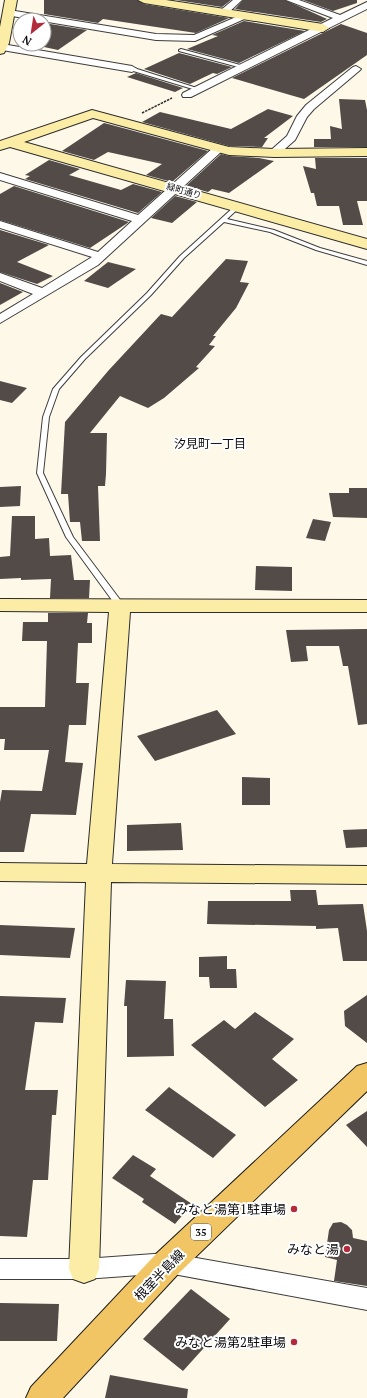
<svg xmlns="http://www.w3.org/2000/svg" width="367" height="1398" font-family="'PT Serif','Noto Sans JP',serif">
  <rect width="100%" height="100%" fill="#fef8e9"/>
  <g fill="#524b47">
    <path d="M44 0H137L144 4 229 18 196 33 103 19 98 23 44 14Z"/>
    <path d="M176 0H231L222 7Z"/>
    <path d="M243 0H285L327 19 321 22 235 9Z"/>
    <path d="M303 0H357V3L333 11Z"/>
    <path d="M244 21 305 31 239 63 187 49 218 36 212 35Z"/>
    <path d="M44 23 87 30 58 50 44 47Z"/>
    <path d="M341 24 367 33V55L304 99 232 78Z"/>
    <path d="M179 53 232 67 217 74 213 73 190 84 144 69Z"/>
    <path d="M136 73 183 88 175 92 127 77Z"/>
    <path d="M339 99 365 100 367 110V147H314V139H331L330 126 342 129Z"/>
    <path d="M268 109 293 116 264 138H268L262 147 229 146 142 122 160 112 231 129Z"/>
    <path d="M104 123 108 124 208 151 172 182 146 175 162 164 108 152 94 160 62 151Z"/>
    <path d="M221 154 229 156 259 158 274 161 229 193 212 189 208 192 186 186Z"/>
    <path d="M315 158H367V201H357L363 225H343L339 206H317L314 193H311L303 166 316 169Z"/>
    <path d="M49 160 80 169 69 175 121 190 133 184 162 192 138 213 25 179 30 176 25 175Z"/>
    <path d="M14 186 129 222 90 248 0 220V194Z"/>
    <path d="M175 196 197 202 172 223 151 218Z"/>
    <path d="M0 230 49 245 17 262 53 276 37 284 0 272Z"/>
    <path d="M226 259 248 261 240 282 249 283 236 308 213 336H216L209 345 215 346 196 367 199 368 164 398 148 408 120 396 90 433H107L106 474 105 486H98L100 541H82L80 522H70L68 494H61L65 422 108 371 161 314 172 317Z"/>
    <path d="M108 262 136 269 108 288 84 281Z"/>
    <path d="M0 283 23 292 0 305Z"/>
    <path d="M0 381 27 388 12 403 0 400Z"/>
    <path d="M21 486 20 506 0 507V487Z"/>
    <path d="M349 488H367V518L333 517 329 493H349Z"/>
    <path d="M12 516H35V539L49 538 50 556 71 555 74 580H90L89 598H50L51 579 21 580V578L0 579V557L10 556Z"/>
    <path d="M313 519 331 522 325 541 306 538Z"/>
    <path d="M256 566 292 567V591L255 590Z"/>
    <path d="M48 613H88L87 623H92V643H78L76 683H89L86 725H69L65 762 83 763 76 815 31 814 24 852H0V802L2 790 42 791 49 750H4L5 739H0V707H45L47 641H22L23 622H48Z"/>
    <path d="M367 629V724L358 725 348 666H343L339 646H306L308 661 291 662 286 630Z"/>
    <path d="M217 710 236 734 155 761 137 736Z"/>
    <path d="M242 777 270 778V805H242Z"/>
    <path d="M181 823 183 850 127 851V825Z"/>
    <path d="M367 829V847L346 848 343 830Z"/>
    <path d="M290 890H316L318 905 363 904 367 931V961H343L338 928 316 929V926L207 924 208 901H291Z"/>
    <path d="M0 925 75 928 70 958 0 955Z"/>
    <path d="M227 956V969H236L237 988H210L209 977H199V957Z"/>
    <path d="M126 980 166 981 164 1019H173L174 1056 127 1057V1006H124Z"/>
    <path d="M367 995V1043L345 1026 344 1011Z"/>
    <path d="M0 996 66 998 63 1023 35 1022 25 1090H58L56 1115H52L48 1180H33L27 1237 0 1236Z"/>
    <path d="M255 1012 294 1039 272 1059 298 1080 265 1107 191 1045 224 1020 235 1029Z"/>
    <path d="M169 1087 236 1135 213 1158 145 1110Z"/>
    <path d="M367 1111V1147L346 1125Z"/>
    <path d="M133 1155 156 1169 150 1176 192 1204 175 1224 142 1202 144 1199 112 1178Z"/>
    <path d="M341 1222 347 1225 352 1230 353 1238 367 1241V1286L334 1281 337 1260 325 1257 329 1230 333 1223Z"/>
    <path d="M191 1289 230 1319 183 1371 143 1339Z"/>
    <path d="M0 1303 59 1304 57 1341H0Z"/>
    <path d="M110 1375 188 1389 187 1398H105Z"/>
  </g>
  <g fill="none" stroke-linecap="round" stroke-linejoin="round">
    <g stroke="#3d3d3d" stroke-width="2">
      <g id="lane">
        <path d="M181 49 244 66V67L242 68 179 51V50Z"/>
        <path d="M130 68H134L200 89 196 90 130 70Z"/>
        <path d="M235 206 240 207 227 219 274 230 320 248 367 261V265L316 250 270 232 224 222 184 258 151 295 85 359 59 389 49 417 43 473 73 537 124 605 120 607H117L66 537 37 473 43 417 53 389 81 357 147 293 180 256Z"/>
      </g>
    </g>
    <g stroke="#3d3d3d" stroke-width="2">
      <g id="street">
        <path d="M233 0H242L227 14H221V10Z"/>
        <path d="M286 0H299L340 15 367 2V9L191 97H183L182 95 183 93 333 18Z"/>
        <path d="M9 10 156 34 194 35 243 14H249L251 16 195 41 156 40 6 15 4 13Z"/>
        <path d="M2 44 132 66 137 69 132 72 2 50 0 49V45Z"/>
        <path d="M356 66 361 69 359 71 314 109 307 117 295 140 278 155H270L269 153 270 151 287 136 297 116 306 105 353 67Z"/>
        <path d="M218 146 223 149 222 151 98 265 0 323V314L33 294 0 281V273L42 288 92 257 0 228V221L98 252 132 221 0 180V173L138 215 214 147Z"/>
        <path d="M168 1253 367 1288V1310L168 1273 84 1279H0V1259H84Z"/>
      </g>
    </g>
    <g stroke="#2c2c2c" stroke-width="2">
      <g id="secondary">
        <path d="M5 0H17L9 43 4 53 0 54V27Z"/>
        <path d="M138 0H166L323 24 329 28 323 32 144 3Z"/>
        <path d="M92 110 229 147 274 149 367 148V156L274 157 229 155 93 118 24 142 367 239V249L10 147 0 150V141Z"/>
        <path d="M0 599 367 600V612H130L112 864 367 866V884L111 882 99 1269 95 1279 84 1283 73 1279 69 1269 86 882 0 881V863L87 864 109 612 0 611Z"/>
      </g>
    </g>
    <g stroke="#1b1b1b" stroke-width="2">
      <path id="primary" d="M367 1063V1091L179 1273 63 1398H26L31 1387 157 1253 357 1066Z"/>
    </g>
    <path stroke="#2c2c2c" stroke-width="1.5" stroke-dasharray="2.5 1" stroke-linecap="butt" d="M142 113 172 98"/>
    <use href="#lane" fill="#fff" fill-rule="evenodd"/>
    <use href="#street" fill="#fff" fill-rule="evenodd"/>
    <use href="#secondary" fill="#fbeca6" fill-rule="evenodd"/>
    <use href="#primary" fill="#f2c564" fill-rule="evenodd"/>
  </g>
  <g fill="#b32a3a" stroke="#fff" stroke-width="1.5">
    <circle cx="294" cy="1209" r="4"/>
    <circle cx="347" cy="1249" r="4"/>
    <circle cx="294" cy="1342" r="4"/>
  </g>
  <g text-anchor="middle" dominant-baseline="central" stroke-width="4" stroke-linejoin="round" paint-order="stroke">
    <g font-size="9" fill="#0a0a0a" stroke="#fff">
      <text transform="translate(184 191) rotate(16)">緑町通り</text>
    </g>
    <rect fill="#fff" stroke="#545454" stroke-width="1" x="191" y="1224" width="20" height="16" rx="3"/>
    <g font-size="10" font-weight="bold" fill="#0a0a0a">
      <text x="201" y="1232">35</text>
    </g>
    <g font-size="12" fill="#0a0a0a" stroke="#fff">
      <text x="210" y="443">汐見町一丁目</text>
    </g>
    <g font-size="13" fill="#0a0a0a" stroke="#fff" text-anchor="end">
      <text x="286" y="1209">みなと湯第1駐車場</text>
      <text x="339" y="1249">みなと湯</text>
      <text x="286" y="1342">みなと湯第2駐車場</text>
    </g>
    <g font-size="13" fill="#0a0a0a" stroke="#fff">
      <text transform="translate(159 1275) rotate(-46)">根室半島線</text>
    </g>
  </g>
  <g transform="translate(32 32) rotate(210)"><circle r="19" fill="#ffffff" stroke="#9d9d9d"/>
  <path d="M0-3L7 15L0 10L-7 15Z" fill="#b32a3a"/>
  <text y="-6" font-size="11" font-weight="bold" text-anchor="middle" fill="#0a0a0a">N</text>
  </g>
</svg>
